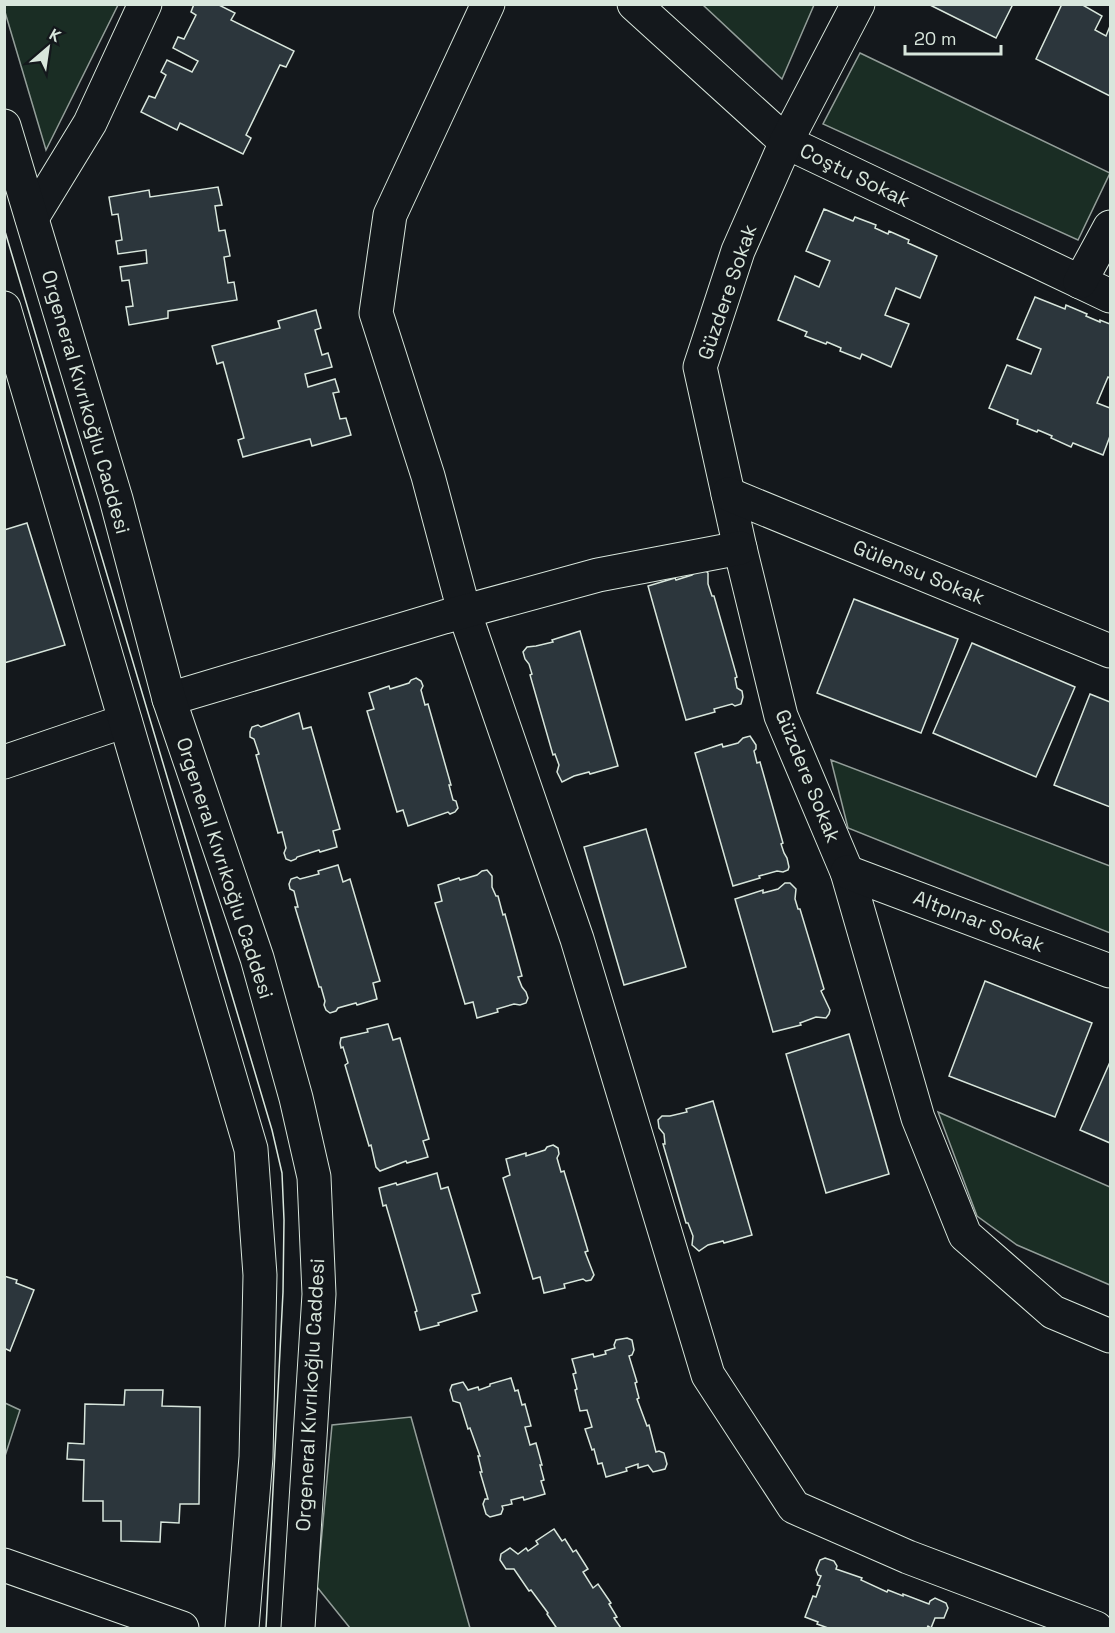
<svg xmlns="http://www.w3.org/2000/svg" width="1115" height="1633" font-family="'Space Grotesk',sans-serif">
  <rect width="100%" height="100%" fill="#14181c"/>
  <g fill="#1a2d24" stroke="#939e99" stroke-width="1.5">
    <path d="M4 5H118L46 150 5 12Z"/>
    <path d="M814 5 782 79 703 5 814 4Z"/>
    <path d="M860 53 1110 173 1078 240 823 124Z"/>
    <path d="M831 760 1110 866V933L848 828Z"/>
    <path d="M938 1112 1110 1187V1285L1017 1245 977 1216Z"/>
    <path d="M5 1403 20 1410 5 1456Z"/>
    <path d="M411 1417 470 1628H350L317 1587 332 1425Z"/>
  </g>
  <g fill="#2c363c" stroke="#d8e6dc" stroke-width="1.5">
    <path d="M194 4H217L235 13 231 20 294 51 286 67 280 65 246 135 251 138 243 154 180 123 177 130 141 112 149 96 155 98 166 75 161 72 167 60 192 72 198 61 173 48 178 37 184 39 196 15 191 12Z"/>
    <path d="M928 4H1013L996 38Z"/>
    <path d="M1062 4H1081L1102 16 1095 30 1106 36 1110 26V96L1036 59Z"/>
    <path d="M218 187 222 205 215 206 219 231 225 230 230 256 224 257 228 283 234 282 237 300 168 311V318L129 325 126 307 133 306 129 280 122 281 120 267 147 263 146 250 118 254 116 241 122 240 118 214 112 215 109 197 149 190 150 197Z"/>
    <path d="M824 209 853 221 855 217 876 225 875 228 888 234 889 231 909 240 908 243 937 256 920 298 896 288 885 315 909 324 891 367 862 354 860 359 840 351 841 348 827 342 826 344 805 336 807 332 778 320 795 276 819 287 830 261 806 251Z"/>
    <path d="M1035 297 1065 309 1066 305 1087 314 1086 316 1100 322V320L1110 324V378L1108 377 1097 403 1110 408V436L1103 455 1073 443 1071 447 1051 438 1052 436 1038 430 1037 432 1017 424 1018 420 989 408 1007 365 1031 374 1041 349 1017 339Z"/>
    <path d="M316 310 321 328 315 330 322 355 328 353 332 367 305 374 308 387 335 379 339 392 333 393 340 419 346 418 351 435 312 446 310 439 243 457 238 440 244 438 223 362 217 364 212 346 280 328 278 321Z"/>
    <path d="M27 523 65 645 4 663V530Z"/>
    <path d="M704 569 708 573V584L712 596H714L737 677 735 678 737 688 742 691 743 697 741 704 735 706 732 704 714 709 715 712 686 720 648 586 675 578 676 580 692 575 697 571Z"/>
    <path d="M854 599 958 639 921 733 817 693Z"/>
    <path d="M580 631 618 766 590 774 589 772 574 776 562 782 557 772 559 765 555 754 553 755 530 675 532 674 529 664 525 659 523 652 527 647 536 646 553 642 552 640Z"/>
    <path d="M972 643 1075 687 1036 777 933 733Z"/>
    <path d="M416 678 421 681 423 686 421 690 425 705 428 704 451 785H449L453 800 456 801 458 808 455 812 450 814 448 812 408 826 403 810 397 812 367 711 374 709 369 693 389 686 390 689 409 683 411 680Z"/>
    <path d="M1090 694 1110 702V807L1054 785Z"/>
    <path d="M299 713 303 729 311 727 340 829 333 831 337 847 320 852 319 850 297 857 296 859 291 861 286 859 284 853 286 848 282 832 278 833 256 755 259 754 254 739 250 737V732L252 727 258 725 261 727Z"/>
    <path d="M750 736 756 745V749L754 751 757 763 760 762 783 843 781 844 784 853 787 858 789 867 788 870 783 872 777 871 759 876 760 878 733 886 695 753 722 744 723 747 738 743 743 738Z"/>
    <path d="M646 829 686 967 624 985 584 847Z"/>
    <path d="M338 865 343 882 350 879 380 981 373 983 377 999 357 1005 356 1003 338 1008 336 1011 330 1013 326 1010 324 1005 325 1001 321 987H319L295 907H298L294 891 290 889 289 884 291 879 297 877 300 879 319 874 318 871Z"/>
    <path d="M487 870 492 876V887L496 896H498L503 915 505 914 522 976 518 977 522 987 526 992 528 998 526 1003 520 1005 514 1004 497 1009 498 1012 477 1018 473 1002 465 1004 435 903 442 901 438 885 459 878 460 880 477 875 482 871Z"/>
    <path d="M785 883H790L796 889 795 899 798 909H800L824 989 821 991 830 1010 829 1014 826 1018 816 1017 800 1023 801 1025 773 1032 735 899 763 890V893L778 889Z"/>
    <path d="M985 981 1092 1023 1055 1117 949 1076Z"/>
    <path d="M388 1024 393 1040 400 1038 429 1139 423 1141 428 1157 407 1163 406 1161 380 1171 376 1167 371 1145 369 1146 345 1065 348 1063 343 1047 341 1048 340 1043 341 1038 368 1032 367 1029Z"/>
    <path d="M849 1034 889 1174 826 1193 786 1054Z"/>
    <path d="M1110 1062V1143L1080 1130Z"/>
    <path d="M713 1101 752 1235 724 1243 723 1241 708 1245 699 1251 692 1245 693 1236 688 1223H686L663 1144H665L664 1134 659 1128 658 1120 662 1116H670L687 1112 686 1109Z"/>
    <path d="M553 1145 558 1148 559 1154 557 1158 561 1172 564 1171 588 1251 585 1252 594 1275 591 1280 586 1281 583 1279 564 1284 565 1288 544 1293 540 1277 533 1279 503 1178 510 1175 506 1159 526 1153V1156L545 1150 547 1147Z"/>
    <path d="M437 1173 441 1189 448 1187 480 1293 472 1295 477 1311 438 1323 439 1325 420 1330 415 1312 417 1311 386 1205 383 1206 379 1188 396 1183 397 1185Z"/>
    <path d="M4 1276 17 1280 16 1283 34 1290 10 1351 4 1348Z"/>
    <path d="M627 1338 632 1340 634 1350 632 1355 629 1356 637 1382 635 1383 639 1398 637 1399 647 1426 649 1425 656 1452 659 1451 664 1453 667 1464 665 1469 653 1472 648 1465 638 1468V1464L626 1468 627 1471 606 1477 602 1463 598 1464 594 1449 592 1450 585 1429 592 1427 587 1410 580 1411 575 1390 577 1389 573 1374 576 1373 572 1359 593 1354 594 1357 606 1354 605 1351 615 1348 614 1345 616 1340Z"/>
    <path d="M511 1378 515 1391 518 1390 522 1405 525 1404 531 1426 525 1427 530 1445 536 1443 542 1465H540L544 1480 541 1481 545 1494 524 1500 523 1497 511 1500 512 1504 502 1506 503 1509 501 1514 490 1517 486 1514 483 1504 485 1499H488L480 1472H482L478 1456H480L470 1428 468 1429 460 1403 453 1401 450 1390 452 1385 463 1382 468 1390 478 1387 479 1390 490 1386V1384Z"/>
    <path d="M125 1390H163L162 1406 200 1407 199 1504H180L179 1523 161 1522 160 1542 121 1541V1521H103V1501H83L84 1460 67 1459 68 1443 84 1444 85 1404 124 1405Z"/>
    <path d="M554 1529 562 1541 565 1539 573 1552 576 1550 588 1569 583 1572 593 1588 598 1584 611 1603 609 1604 617 1617 614 1618 621 1628H554L556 1627 547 1614 548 1613 531 1590 529 1591 514 1569H506L500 1560 501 1554 510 1548 518 1554 526 1548 528 1551 538 1544 536 1541Z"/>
    <path d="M825 1558 834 1561 837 1566 836 1569 862 1578 861 1580 887 1592 888 1590 903 1596V1594L929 1604 930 1601 935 1598 946 1603 948 1608 944 1618H935L931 1628 928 1626 927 1628H828L817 1624 818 1622 805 1617 813 1596 816 1597 820 1586 817 1585 821 1576 818 1575 816 1570 820 1560Z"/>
  </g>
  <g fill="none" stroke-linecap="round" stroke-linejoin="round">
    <g stroke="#d8e6dc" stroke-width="35">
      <g id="minor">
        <path d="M488 4 390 215 376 313 428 476 464 611 577 939 708 1375 794 1507 908 1557 1096 1628"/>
        <path d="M634 4 786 142 1110 296"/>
        <path d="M858 4 786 142 738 251 700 367 740 548 781 716 847 872 918 1118 965 1235 1053 1312 1110 1336"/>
        <path d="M32 218 90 123 145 4"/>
        <path d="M1080 282 1110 227"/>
        <path d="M728 494 1110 651"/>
        <path d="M169 699 444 617 598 575 740 548"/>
        <path d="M4 762 125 721"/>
        <path d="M847 872 1110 971"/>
        <path d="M4 1565 182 1628"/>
      </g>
    </g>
    <g stroke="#d8e6dc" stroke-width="35">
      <g id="major">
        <path d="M4 126 116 499 169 699 257 958 296 1098 314 1177 319 1294 298 1628"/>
        <path d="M4 308 251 1149 260 1275 256 1457 242 1628"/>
      </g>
    </g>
    <use href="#minor" stroke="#14181c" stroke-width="33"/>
    <use href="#major" stroke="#14181c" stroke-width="33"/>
    <path stroke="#d8e6dc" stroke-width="1.5" d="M4 228 272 1130 282 1173 284 1220 283 1292 266 1628"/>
  </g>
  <g text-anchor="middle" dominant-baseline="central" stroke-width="4.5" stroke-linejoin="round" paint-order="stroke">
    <g font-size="20" fill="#d8e6dc" stroke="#14181c">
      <text transform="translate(855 175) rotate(26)">Coştu Sokak</text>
      <text transform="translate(727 292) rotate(-71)">Güzdere Sokak</text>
      <text transform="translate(86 402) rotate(74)">Orgeneral Kıvrıkoğlu Caddesi</text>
      <text transform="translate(919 572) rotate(22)">Gülensu Sokak</text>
      <text transform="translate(808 776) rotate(68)">Güzdere Sokak</text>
      <text transform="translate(225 868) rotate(72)">Orgeneral Kıvrıkoğlu Caddesi</text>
      <text transform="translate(979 921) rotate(21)">Altpınar Sokak</text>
      <text transform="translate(310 1395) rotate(-87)">Orgeneral Kıvrıkoğlu Caddesi</text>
    </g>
  </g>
  <rect width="1115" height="1633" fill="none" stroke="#d8e6dc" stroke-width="12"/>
  <g transform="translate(48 48) rotate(29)" stroke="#14181c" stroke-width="4.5" paint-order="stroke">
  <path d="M0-4.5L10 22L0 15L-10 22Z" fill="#d8e6dc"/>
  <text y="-9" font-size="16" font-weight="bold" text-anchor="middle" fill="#d8e6dc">K</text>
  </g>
  <path d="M905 45v9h96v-9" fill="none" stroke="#d8e6dc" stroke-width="3"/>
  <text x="914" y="45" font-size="18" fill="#d8e6dc" stroke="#14181c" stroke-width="4.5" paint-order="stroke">20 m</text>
</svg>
